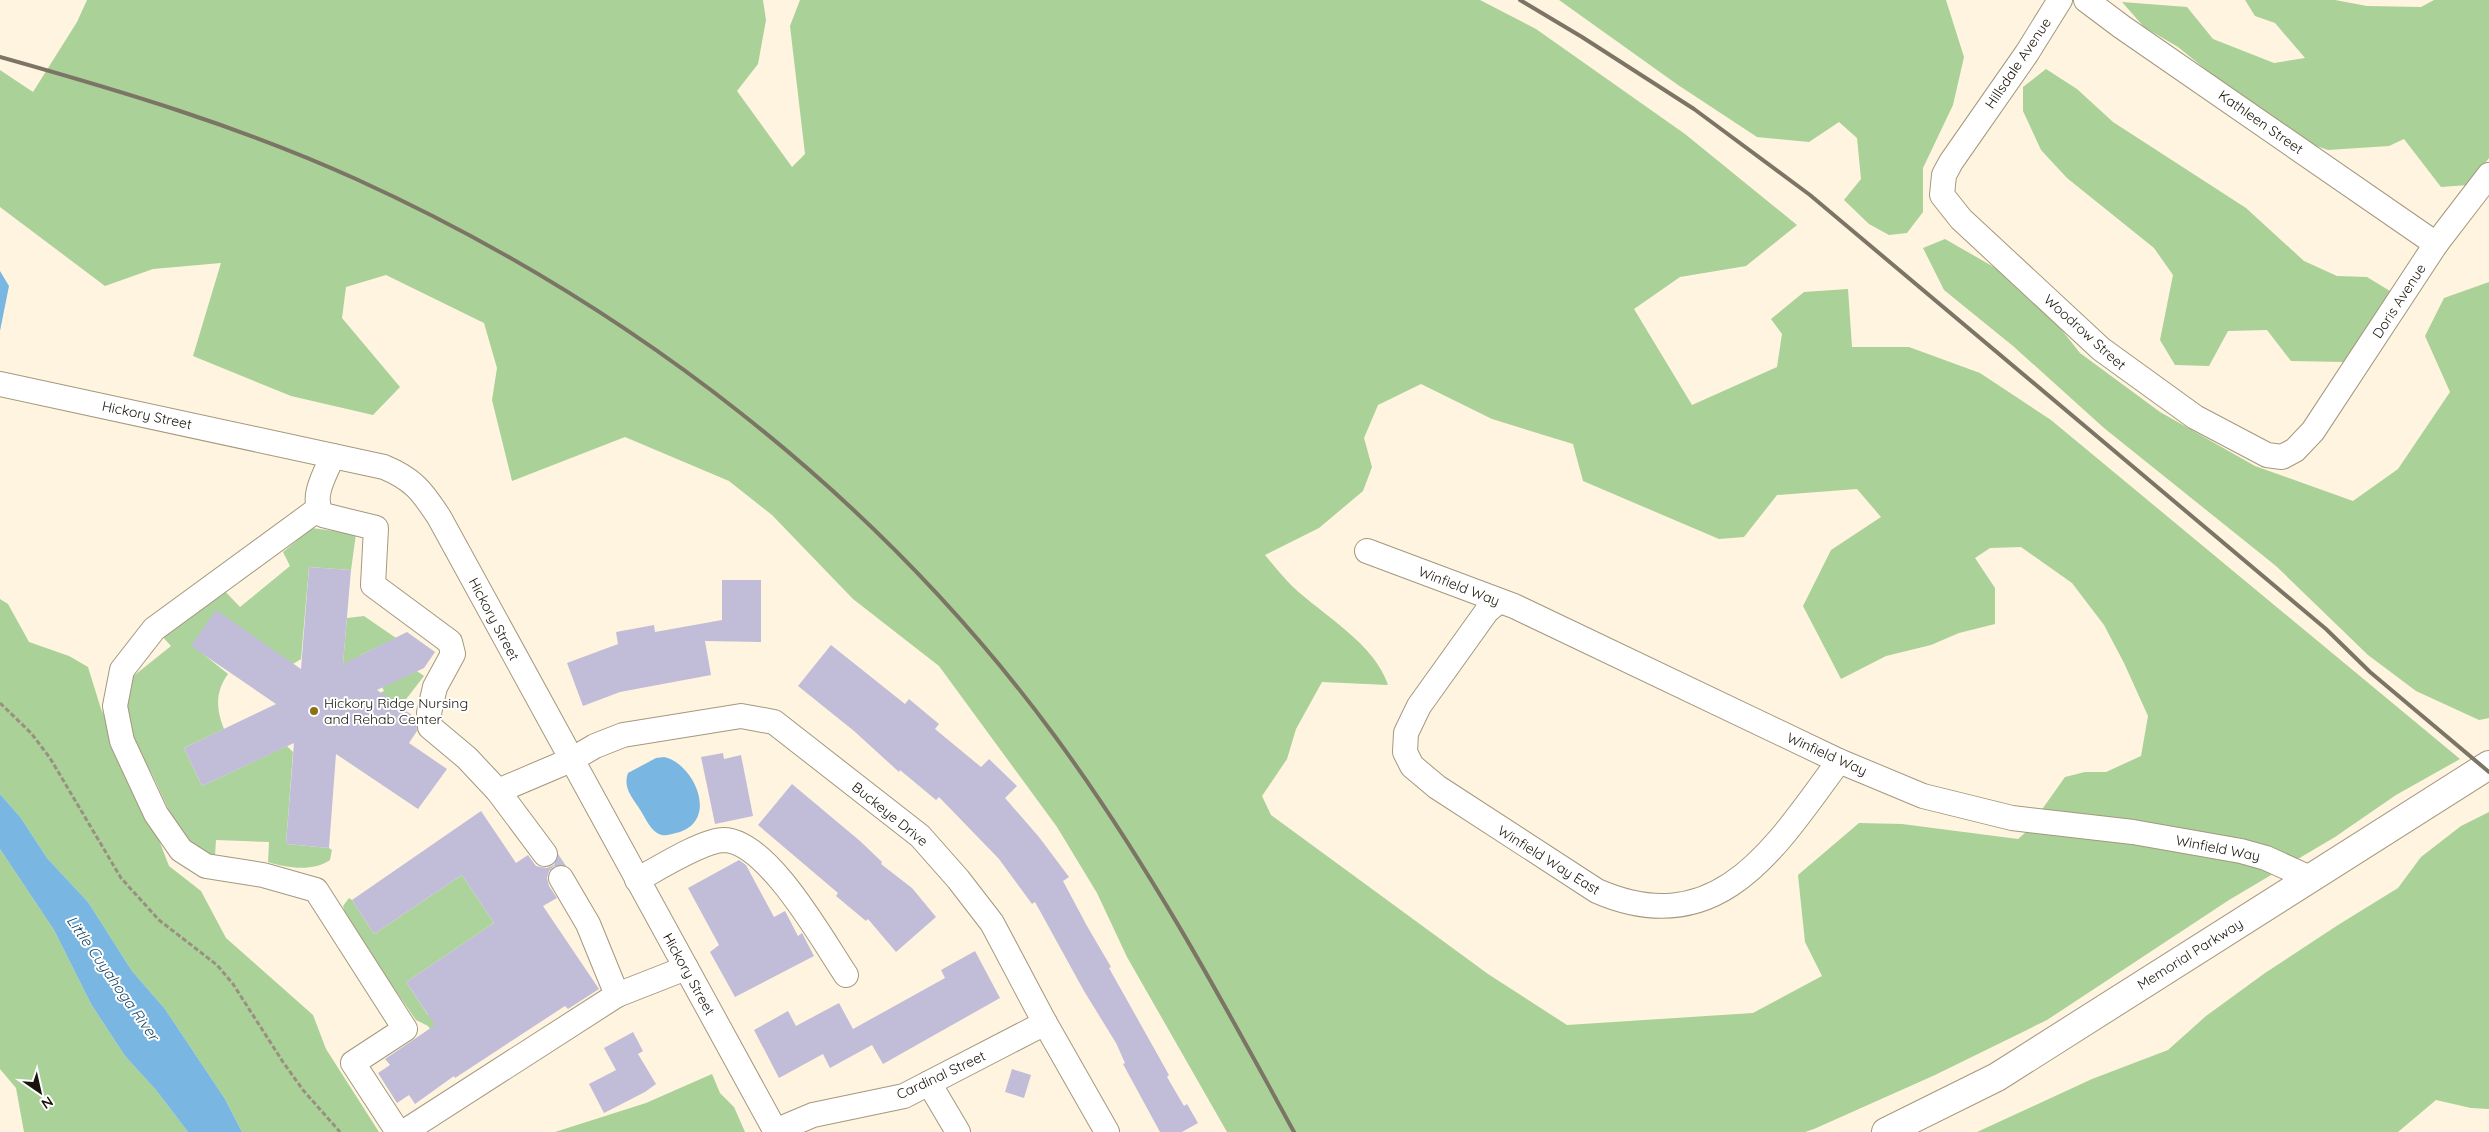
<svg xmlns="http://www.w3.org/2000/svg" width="2489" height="1132" font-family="Quicksand,sans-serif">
  <rect width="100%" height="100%" fill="#fff4df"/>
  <g fill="#add39d">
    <path d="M312 528 356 534 351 570 309 567 301 659 293 664 192 645 228 674C215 692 216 709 224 729L184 748 202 786 287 746 293 752 286 844 329 848 332 850 330 860C313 872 287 868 268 862L269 842 216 840 215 856 185 845 153 776 129 732 124 706 131 678 171 646 160 634 221 587 240 607 290 566 283 552Z"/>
    <path d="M364 616 396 638 361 655 349 675 343 663 347 618Z"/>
    <path d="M417 671 424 676 400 707 362 701 384 691 382 687Z"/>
    <path d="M462 875 494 923 406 982 428 1015 536 943 437 1039 428 1026 416 1020 347 920 343 906 349 898 352 900 374 934Z"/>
  </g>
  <g fill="#a9d198" fill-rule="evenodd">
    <path d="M87 0H763L766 20 758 64 737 91 792 167 805 154 790 26 800 0H1480L1536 29 1685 134 1797 225 1746 266 1680 277 1634 309 1692 405 1777 367 1782 334 1771 319 1804 292 1848 289 1852 347H1909L1980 373 2051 420 2460 759 2396 795 2335 837 2229 900 2047 1020 1935 1075 1814 1129 1805 1132H1227L1127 957 1097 893 1057 827 939 666 853 599 772 515 729 481 625 437 512 481 492 400 497 368 484 323 386 275 346 287 342 318 400 387 373 415 291 396 193 356 221 263 153 269 105 286 0 207V70L33 92 77 22ZM1421 384 1492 419 1573 444 1583 481 1719 539 1744 537 1777 495 1857 489 1881 517 1831 550 1803 606 1841 679 1886 656 1931 645 1959 633 1995 624V588L1975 558 1990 548 2021 547 2072 583 2104 625 2124 663 2148 716 2141 756 2106 772H2085L2065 777 2026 832 2018 839 1902 824 1859 823 1798 875 1805 942 1822 976 1753 1013 1567 1025 1488 974 1271 815 1262 796 1287 759 1296 729 1322 682 1388 685C1375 644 1323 615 1293 587 1283 577 1274 566 1265 555L1319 528 1363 491 1372 467 1364 438 1378 405Z"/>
    <path d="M1559 0H1946L1964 57 1953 105 1923 168V212L1907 233 1889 235 1869 224 1844 200 1861 179 1857 138 1839 122 1809 142 1757 137 1678 85Z"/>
    <path d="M2245 0H2335L2367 6 2421 7 2434 0H2489V158L2468 185 2441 187 2404 139 2389 146 2328 150 2274 131 2220 81 2178 47 2144 27 2122 2 2187 7 2213 39 2274 63 2305 58 2275 23 2255 16Z"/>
    <path d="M2046 69 2077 89 2113 122 2246 208 2304 261 2337 276 2367 277 2390 291 2369 338 2345 362 2291 361 2267 330 2228 331 2209 366 2175 365 2160 340 2173 275 2154 248 2067 178 2041 150 2023 111V87Z"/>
    <path d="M1945 239 1999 270 2042 305 2080 353 2160 412 2255 466 2353 501 2398 469 2450 392 2425 336 2444 298 2489 282V718L2479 720 2416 691 2368 655 2276 566 2104 428 2013 346 1944 290 1923 248Z"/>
    <path d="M0 599 8 604 29 642 69 656 88 667 101 709 143 799 169 866 201 891 226 938 313 1015 326 1049 379 1132H242L225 1099 165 1009 132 971 88 902 47 858 21 818 0 794Z"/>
    <path d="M2489 812V1109L2471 1108 2436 1100 2398 1132H1977L2092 1079 2168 1050 2206 1016 2265 973 2338 925 2398 888 2421 857 2461 826Z"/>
    <path d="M0 849 54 930 91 1004 125 1056 156 1090 188 1132H24L16 1088 0 1069Z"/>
    <path d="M712 1074 720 1093 734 1107 745 1132H555L646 1103Z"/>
  </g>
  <g fill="#79b7e2">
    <path d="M0 271 9 286 0 331Z"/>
    <path d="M664 757C694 763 721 822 676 833 669 835 663 837 657 833 649 828 644 815 639 808 631 796 623 787 628 773L656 758Z"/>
    <path d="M0 794 21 818 47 858 88 902 132 971 165 1009 225 1099 242 1132H188L156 1090 125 1056 91 1004 54 930 0 849Z"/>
  </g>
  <g fill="#c1bdd8">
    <path d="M309 567 351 570 343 664 407 632 435 652 424 668 377 690 416 718 417 731 409 743 447 769 418 809 336 754 329 848 286 844 294 743 202 786 184 748 276 704 191 646 216 610 301 669Z"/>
    <path d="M722 580H761V642L705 641 711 675 620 692 583 706 567 663 618 644 616 632 654 625 655 632 722 620Z"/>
    <path d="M831 645 905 704 909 699 939 724 935 729 981 767 989 759 1017 786 1005 798 1039 837 1069 877 1063 881 1087 926 1111 967 1109 968 1169 1075 1167 1077 1184 1106 1187 1104 1198 1123 1182 1132H1160L1123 1064 1125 1063 1116 1043 1084 991 1035 902 1032 904 999 859 939 797 936 800 900 770 899 772 854 731 798 686Z"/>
    <path d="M723 753 724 759 741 755 753 816 715 824 701 757Z"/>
    <path d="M792 784 860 841 882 862 881 864 912 888 936 917 896 952 868 919 866 921 836 896 838 893 758 825Z"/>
    <path d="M481 811 516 863 528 855 536 866 547 868 554 865 558 854 566 866H554L549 871 547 878 549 886 557 898 543 906 599 989 568 1009 565 1006 455 1078 454 1076 415 1104 409 1095 397 1103 378 1073 390 1065 385 1059 435 1025 406 982 494 923 462 875 374 934 352 900Z"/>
    <path d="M739 860 746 865 774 917 785 911 798 936 802 933 814 956 735 997 710 952 719 945 688 888Z"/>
    <path d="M975 951 1000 998 883 1064 872 1045 830 1068 823 1054 779 1078 754 1030 788 1011 796 1026 839 1003 853 1029 945 978 941 970Z"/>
    <path d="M633 1032 643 1051 638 1054 656 1084 645 1092 604 1113 589 1084 616 1070 604 1048Z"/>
    <path d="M1012 1069 1031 1075 1024 1098 1005 1092Z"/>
  </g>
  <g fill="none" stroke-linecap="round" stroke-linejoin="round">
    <g stroke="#a4987f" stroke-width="26">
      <g id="minor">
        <path d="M2060 0 2027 53 1951 162 1944 175 1942 195 1961 219 2101 349 2195 417 2267 455 2282 457 2295 450 2313 431 2436 244 2489 175"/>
        <path d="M2086 0 2122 27 2436 244"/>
        <path d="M0 384 384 467C413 479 422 491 439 517L776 1132"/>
        <path d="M333 456C326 472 309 499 323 515L376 528 373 585 450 642 453 654 435 687 429 713 430 727 467 758 498 791 571 760 595 746 623 735 741 716 774 722 920 836 958 879 992 923 1045 1023 1107 1132"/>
        <path d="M318 509 154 629 122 670 115 706 122 741 156 814 181 850 206 866 263 875 316 890 405 1029 353 1063 398 1132"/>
        <path d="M1367 551 1514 606 1839 761 1923 796 2012 818 2133 832 2241 851 2266 858 2310 878"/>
        <path d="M1499 601 1487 611 1419 706 1406 733 1405 752 1412 766 1437 787 1597 891C1719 944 1776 846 1839 761"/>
        <path d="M498 791 545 854"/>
        <path d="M561 878 588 924 617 995 686 968"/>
        <path d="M637 880C657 869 703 840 724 840 768 841 823 941 846 975"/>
        <path d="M929 1083 958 1132"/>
        <path d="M775 1131 813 1115 904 1096 1045 1023"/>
        <path d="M404 1132 617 995"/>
      </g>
    </g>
    <g stroke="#a4987f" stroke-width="30">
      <path id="major" d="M1886 1132 1997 1077 2489 765"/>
    </g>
    <path stroke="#999081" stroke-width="3" stroke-dasharray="5 2.5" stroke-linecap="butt" d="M0 703 31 733 50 758 121 878 159 920 217 965 233 984 283 1062 303 1090 340 1132"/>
    <use href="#minor" stroke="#fff" stroke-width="24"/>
    <use href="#major" stroke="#fff" stroke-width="28"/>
    <g stroke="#7c7566" stroke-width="4">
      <path d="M1520 0 1582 37 1694 109 1810 195 2326 629 2370 672 2489 772"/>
      <path d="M0 57C121 91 242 127 356 179 628 303 876 493 1054 735 1146 860 1220 996 1294 1132"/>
    </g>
  </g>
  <circle fill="#8c7215" stroke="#fff" stroke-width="2" cx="314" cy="711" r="5"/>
  <g text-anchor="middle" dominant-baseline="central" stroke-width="4" stroke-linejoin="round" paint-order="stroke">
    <g font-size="14" fill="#19140b" stroke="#fff">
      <text transform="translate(2018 63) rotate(-56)">Hillsdale Avenue</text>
      <text transform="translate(2261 122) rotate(35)">Kathleen Street</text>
      <text transform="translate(2399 301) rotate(-57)">Doris Avenue</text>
      <text transform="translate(2085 332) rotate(42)">Woodrow Street</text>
      <text transform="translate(147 415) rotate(12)">Hickory Street</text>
      <text transform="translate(1459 586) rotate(21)">Winfield Way</text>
      <text transform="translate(494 619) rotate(62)">Hickory Street</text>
      <text transform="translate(1827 754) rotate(24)">Winfield Way</text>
      <text transform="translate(890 814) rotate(39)">Buckeye Drive</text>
      <text transform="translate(2218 848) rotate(11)">Winfield Way</text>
      <text transform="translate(1549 860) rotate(32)">Winfield Way East</text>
      <text transform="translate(2190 954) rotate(-32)">Memorial Parkway</text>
      <text transform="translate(689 974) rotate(61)">Hickory Street</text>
      <text transform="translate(941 1075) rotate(-25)">Cardinal Street</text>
    </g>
    <g font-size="14" fill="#19140b" stroke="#fff" text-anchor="start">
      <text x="324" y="703">Hickory Ridge Nursing<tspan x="324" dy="16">and Rehab Center</tspan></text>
    </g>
    <g font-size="15" font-style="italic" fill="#194866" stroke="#fff">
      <text transform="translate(113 978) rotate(55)">Little Cuyahoga River</text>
    </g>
  </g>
  <g transform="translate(40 1092) rotate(146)" stroke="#ffffff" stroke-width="4" paint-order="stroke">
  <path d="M0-4L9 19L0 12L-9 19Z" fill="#19140b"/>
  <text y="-8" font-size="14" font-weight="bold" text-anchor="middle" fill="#19140b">N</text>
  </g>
</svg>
